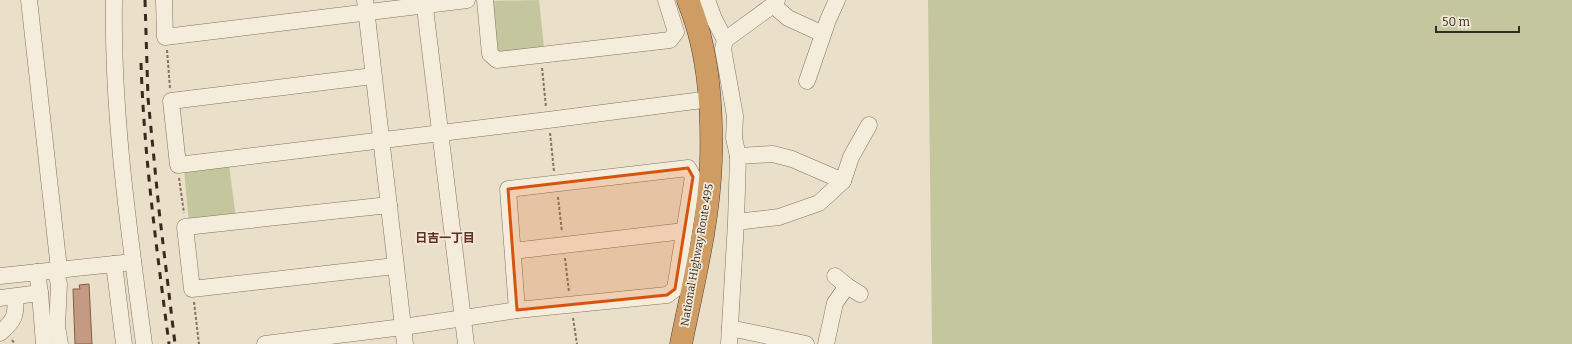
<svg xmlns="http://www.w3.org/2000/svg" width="1572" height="344" font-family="Bitter,'Noto Sans JP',serif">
  <rect width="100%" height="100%" fill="#eadfc8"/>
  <g fill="#c4c79d">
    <path d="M539 0 544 48 497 53 491 1Z"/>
    <path d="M928 0H1572V344H932Z"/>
    <path d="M229 165 236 218 189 224 184 169Z"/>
  </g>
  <path fill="#c49b82" stroke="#815c48" d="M89 284 92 344H75L73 289H80L79 285Z"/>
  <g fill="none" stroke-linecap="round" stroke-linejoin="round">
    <g stroke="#84725f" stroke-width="17">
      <g id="minor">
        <path d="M29 0 59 269"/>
        <path d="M114 0C112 115 129 230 144 344"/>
        <path d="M164 0 165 37 467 0"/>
        <path d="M365 0 405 344"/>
        <path d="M424 0 466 344"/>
        <path d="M485 0 490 54 497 60 670 40 676 32 666 0"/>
        <path d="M707 0 714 19 725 40 723 49 735 116 734 138 738 156"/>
        <path d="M777 0 773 5 788 18 823 34"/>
        <path d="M725 40 773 5"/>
        <path d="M373 76 171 101 178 165 548 120 710 99"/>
        <path d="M807 81 828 20 837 0"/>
        <path d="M688 168 693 177 675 289 667 295 517 310 508 189Z"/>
        <path d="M843 181 851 157 869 125"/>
        <path d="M389 205 185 227 192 289 395 266"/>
        <path d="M513 251 684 231"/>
        <path d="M114 264 124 344"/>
        <path d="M55 270 59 284 57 327 60 344"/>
        <path d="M37 272 40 293 44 344"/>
        <path d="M0 276 133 262"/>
        <path d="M835 276 847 286 860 294"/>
        <path d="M0 298 40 293"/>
        <path d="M730 328 806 344"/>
        <path d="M0 333C14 321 17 315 15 297"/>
        <path d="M265 344 403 327 517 310"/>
        <path d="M729 344 736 222 738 156 773 154 792 159 843 181 819 203 779 217 736 222"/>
        <path d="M826 344 835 303 847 286"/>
      </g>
    </g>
    <g stroke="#534033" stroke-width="23">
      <path id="highway" d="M681 344C693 284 709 223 711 161 712 123 710 78 701 41 698 27 693 13 688 0"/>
    </g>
    <g stroke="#84725f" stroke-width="2" stroke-dasharray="3 2" stroke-linecap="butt">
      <path d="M167 50 170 88"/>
      <path d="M542 68 546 107"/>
      <path d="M550 133 554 171"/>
      <path d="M179 178 184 213"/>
      <path d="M558 197 562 232"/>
      <path d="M565 258 569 292"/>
      <path d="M194 302 199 344"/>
      <path d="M573 318 577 344"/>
      <path d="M12 340 15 344"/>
    </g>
    <use href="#minor" stroke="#f5eddb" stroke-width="16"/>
    <use href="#highway" stroke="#cf9c63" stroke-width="22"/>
    <g stroke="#362b21" stroke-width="3" stroke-dasharray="7 7" stroke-linecap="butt">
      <path d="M145 0 148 98 159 210 175 344"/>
      <path d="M141 63C144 157 157 251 169 344"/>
    </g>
  </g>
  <path fill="#d6540e" fill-opacity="0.2" stroke="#d6540e" stroke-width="3" stroke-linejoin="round" d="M688 168 693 177 675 289 667 295 517 310 508 189Z"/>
  <g text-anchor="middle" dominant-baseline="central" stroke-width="3.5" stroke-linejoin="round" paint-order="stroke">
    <g font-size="11" fill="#362b21" stroke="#f2e9d7">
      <text transform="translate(697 255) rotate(-80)">National Highway Route 495</text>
    </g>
    <g font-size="12" font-weight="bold" fill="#5e2f25" stroke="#f2e9d7">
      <text x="445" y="238">日吉一丁目</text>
    </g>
  </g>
  <path d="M1436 26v6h83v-6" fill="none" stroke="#362b21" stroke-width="2"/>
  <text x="1442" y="26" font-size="12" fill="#362b21" stroke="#f2e9d7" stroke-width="3" paint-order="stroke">50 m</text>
</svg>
